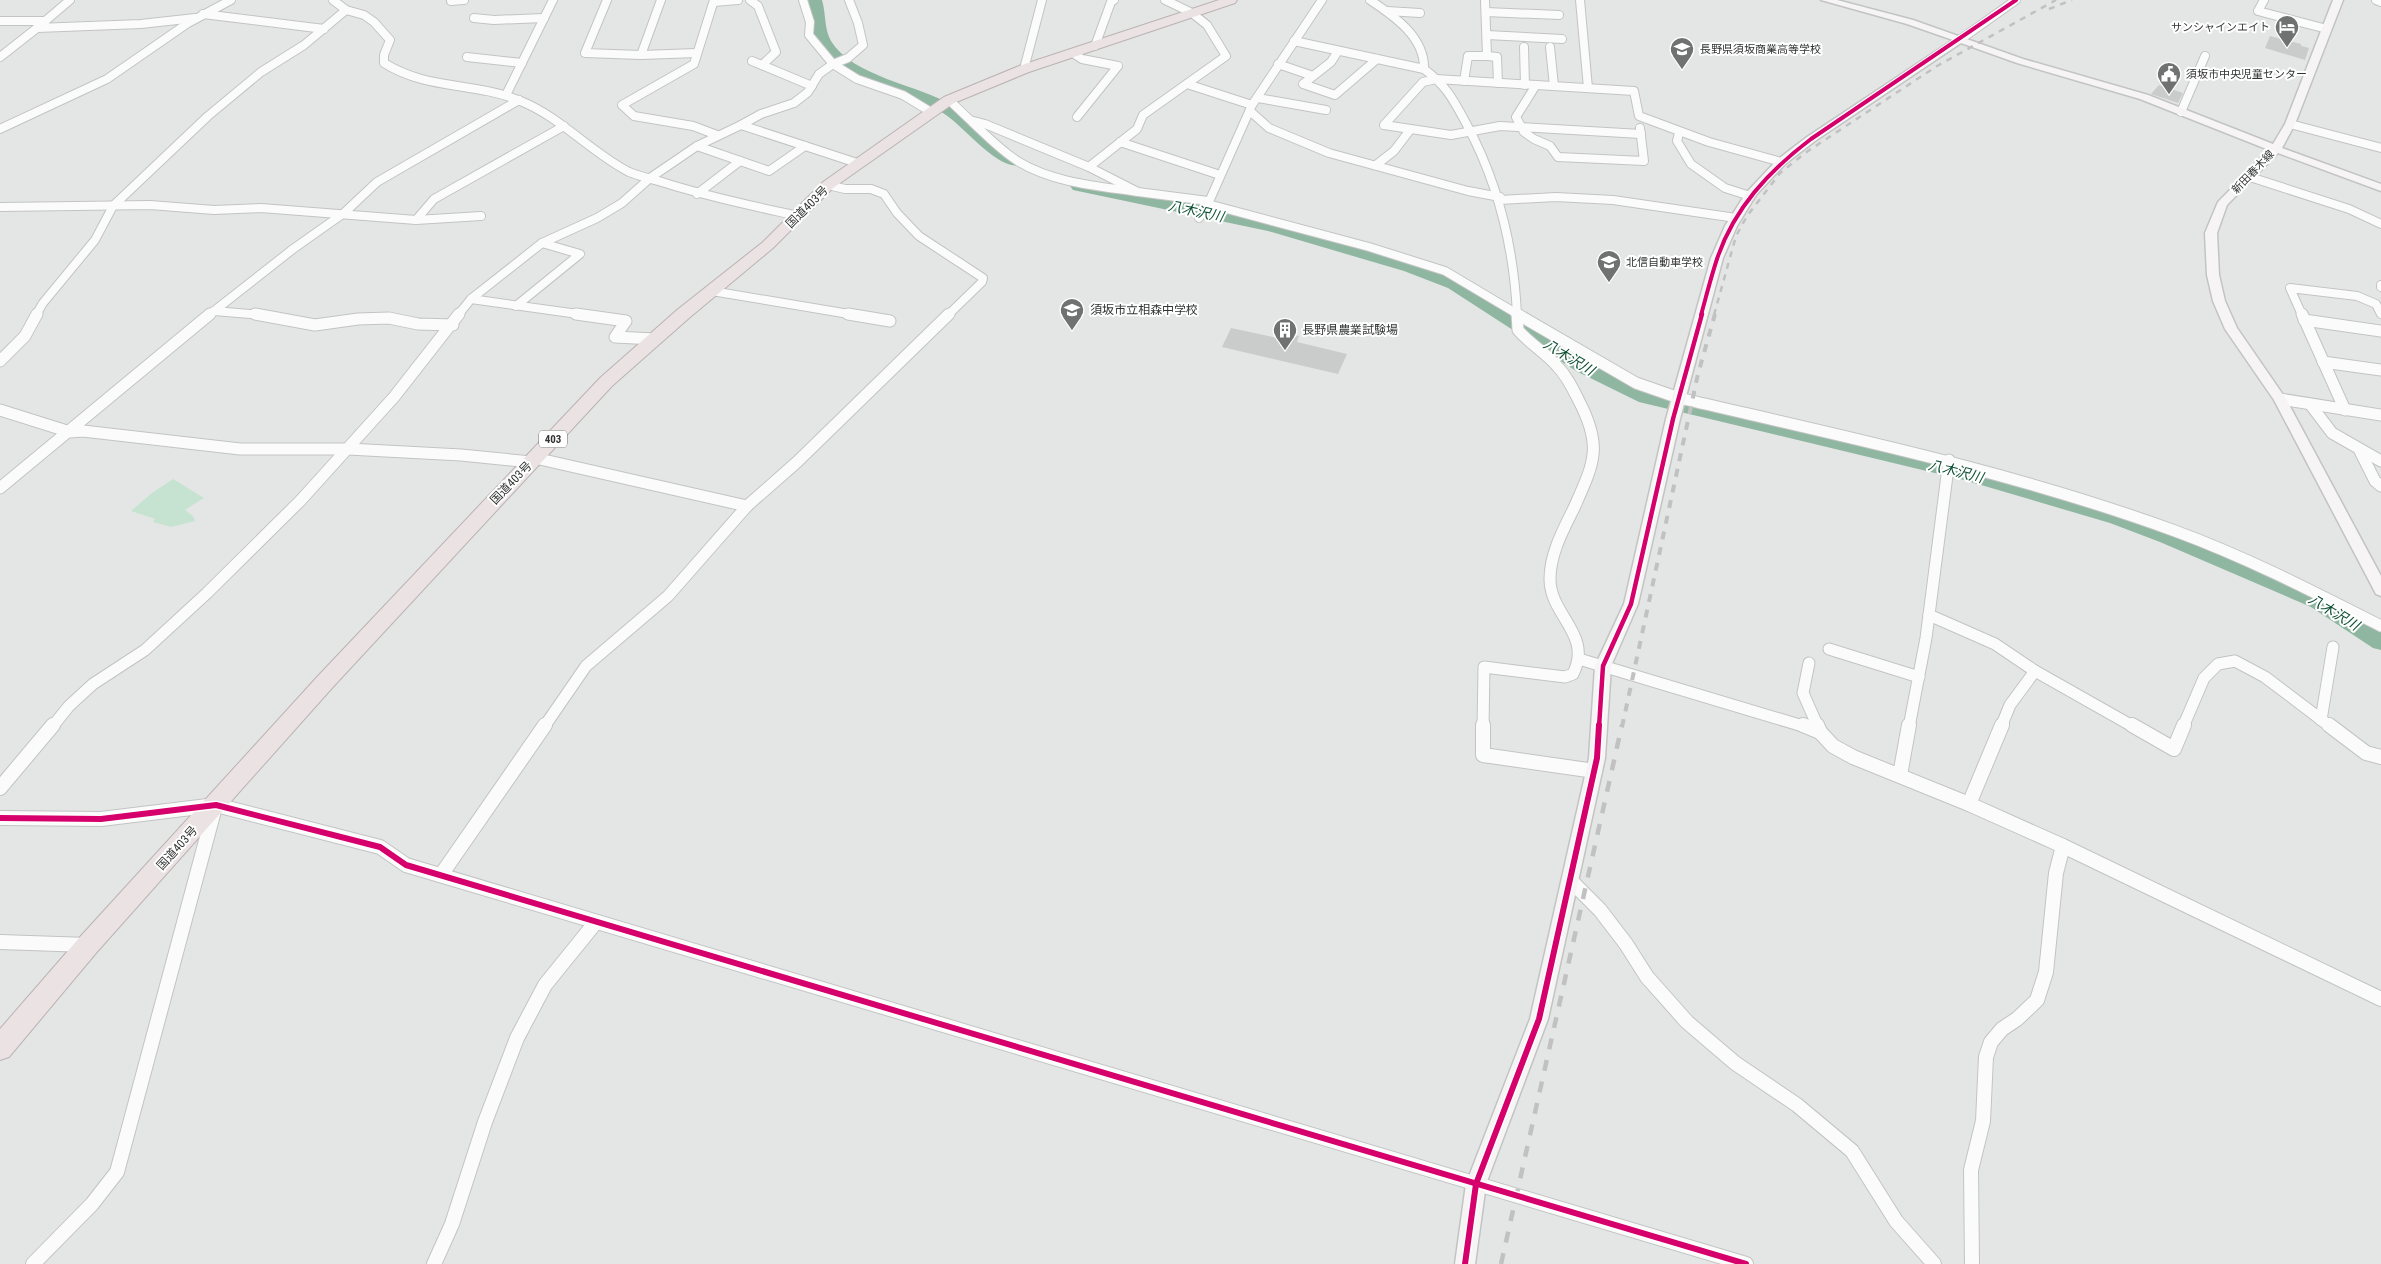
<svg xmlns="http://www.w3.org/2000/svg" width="2381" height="1264" font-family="'Roboto Condensed','Noto Sans JP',sans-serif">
  <rect width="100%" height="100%" fill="#e4e6e5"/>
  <path fill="#c6e3d2" d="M173 479 204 498 185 510 193 516 195 521 171 527 153 522 155 519 131 511 152 493Z"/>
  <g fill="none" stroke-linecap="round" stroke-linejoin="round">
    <g fill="#8fb6a0" fill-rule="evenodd">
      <path d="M808 0H822C826 13 824 29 831 41 853 77 919 85 954 106 973 117 988 133 1004 148 1009 153 1017 155 1021 161L1019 165C997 170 963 125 943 113 907 92 861 87 830 59 809 40 814 24 808 0Z"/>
      <path d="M1079 181 1187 202 1273 222 1418 263 1462 280 1590 361 1652 391 1965 464 2125 511 2176 530 2327 595 2381 629V650L2373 648 2311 607 2160 542 2110 523 1964 480 1639 402 1576 371 1448 288 1404 271 1268 231 1073 190 1070 186 1073 182Z"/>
    </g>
  </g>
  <g fill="#cacccb">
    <path d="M2270 36 2301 44V46L2309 48 2305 60 2265 48Z"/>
    <path d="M2159 85 2183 93 2178 103 2151 94Z"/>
    <path d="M1231 328 1282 339 1285 333 1299 336 1297 342 1347 354 1338 374 1222 347Z"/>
  </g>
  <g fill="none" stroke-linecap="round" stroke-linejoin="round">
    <g stroke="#c2c4c3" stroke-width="10">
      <g id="street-far2">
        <path d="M70 0 37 28 141 24 195 18"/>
        <path d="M333 0 346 10 364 15 374 22 390 40 384 55V63C427 90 473 82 518 100 560 116 590 152 629 172 641 177 653 179 665 183 709 197 753 206 798 216"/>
        <path d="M607 0 585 53 641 55 697 53"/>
        <path d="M714 0 694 64 622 105 634 116 693 126 717 135"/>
        <path d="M750 0 758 6 776 52 762 65"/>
        <path d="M803 0 810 22 809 35 833 64 848 58 863 45 858 23 849 0"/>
        <path d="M1370 0C1394 16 1425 37 1424 69 1447 86 1454 101 1467 125 1499 185 1514 248 1517 315"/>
        <path d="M1485 0 1487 56 1497 57 1498 83"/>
        <path d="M1580 0 1588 88"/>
        <path d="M2264 0 2258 11 2327 29"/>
        <path d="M2376 0 2381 2"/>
        <path d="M451 1 464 0"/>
        <path d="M714 2 738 0"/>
        <path d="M1387 11 1420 13"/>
        <path d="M1486 12 1559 15"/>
        <path d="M203 14 324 29"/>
        <path d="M474 18 494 20 544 18"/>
        <path d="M0 21H45"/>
        <path d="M1487 35 1562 39"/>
        <path d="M1961 39 2016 0"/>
        <path d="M1294 41 1424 69"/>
        <path d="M1095 46 1111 2 1114 0"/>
        <path d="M1524 47 1525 85"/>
        <path d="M1550 47 1554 86"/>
        <path d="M1338 51 1331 62 1303 84 1335 95 1377 59"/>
        <path d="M1073 53 1082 59 1118 66 1077 117"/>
        <path d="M641 55 661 0"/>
        <path d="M0 57 37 28"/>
        <path d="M467 57 522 63"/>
        <path d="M752 61 812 86"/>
        <path d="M1278 64 1313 76"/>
        <path d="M1024 69 1042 0"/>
        <path d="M1464 81 1468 56H1487"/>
        <path d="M1187 84 1252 105"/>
        <path d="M1536 85 1516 117 1524 132 1534 139 1550 146 1558 157 1644 161 1640 128"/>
        <path d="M506 95 553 0"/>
        <path d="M1258 98 1326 110"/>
        <path d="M949 100 970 120 985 124 1089 167 1137 129 1143 115 1226 56 1207 25 1192 13 1165 0"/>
        <path d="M1250 111 1269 128 1329 153 1468 191 1500 197"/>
        <path d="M2181 112 2205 56"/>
        <path d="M972 122C987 136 1001 151 1019 162 1054 183 1098 186 1138 192"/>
        <path d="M2290 124 2381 148"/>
        <path d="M741 125 761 114 794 103 808 92 819 74 833 64 857 79 903 95 931 112"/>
        <path d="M0 129 107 79 188 23 231 0"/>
        <path d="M1679 133 1677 141 1691 164 1725 188 1750 196"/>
        <path d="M1641 134 1500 126 1451 135 1384 125 1423 82 1436 79 1634 91 1639 116 1709 142 1781 162"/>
        <path d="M1120 142 1220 175"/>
        <path d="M697 146 769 171 805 146"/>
        <path d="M1376 165 1394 151 1410 130"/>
        <path d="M1089 167 1138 192 1208 201"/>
        <path d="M2250 177 2349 209 2381 224"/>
        <path d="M828 185 845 189H871L884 194 897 213 919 236 983 278 982 282 948 315"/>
        <path d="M697 194 740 161"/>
        <path d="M1500 200 1556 197 1613 200 1736 218"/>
        <path d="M1208 204 1369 247 1445 271 1519 315"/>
        <path d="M0 207 150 205 214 210 261 208 416 220 481 216"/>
        <path d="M1199 218 1208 204 1252 105 1322 0"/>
        <path d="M416 220 434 199 564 126"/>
        <path d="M2381 285V287"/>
        <path d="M712 291 855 315"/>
        <path d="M471 299 585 315"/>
        <path d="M516 306 580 254 542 243"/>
        <path d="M214 311 262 315"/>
        <path d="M36 315 43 303 95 240 113 206 208 116 261 72 304 45 346 10"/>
        <path d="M209 315 293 249 344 213 377 182 519 100"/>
        <path d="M458 315 471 299 542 243 597 218 622 203 650 178 697 146 741 125 857 163"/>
        <path d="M2302 315 2290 288 2357 296 2376 304 2381 314"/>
      </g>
    </g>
    <g stroke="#c2c4c3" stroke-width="13">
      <g id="street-far1">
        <path d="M255 314 315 325 358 319 389 318 418 324 453 325"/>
        <path d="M576 314 626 321 615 337 655 339"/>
        <path d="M848 314 890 321"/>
        <path d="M1517 314 1636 383 1679 398C1846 437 2014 472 2175 531 2246 557 2314 592 2381 626"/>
        <path d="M2302 314 2345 410"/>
        <path d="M2304 320 2381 331"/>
        <path d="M0 361 25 336 37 314"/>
        <path d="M2323 362 2381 370"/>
        <path d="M2280 399 2381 415"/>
        <path d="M2310 404 2332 433 2381 461"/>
        <path d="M0 410 70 432 83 431 240 449H348L461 455 531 462"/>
        <path d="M2360 451 2375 481 2381 486"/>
        <path d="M535 458 747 506"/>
        <path d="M0 488 210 314"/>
        <path d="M1929 615 1995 644 2035 671 2134 727"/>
        <path d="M1829 649 1919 677"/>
        <path d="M1579 659 1806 727"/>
        <path d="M1809 663 1803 693 1818 727"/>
        <path d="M2321 720 2333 647"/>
        <path d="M52 727 69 706 93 684 145 650 207 593 301 500 394 397 459 314"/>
        <path d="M544 727 586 666 668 596 747 506 797 462 949 314"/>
        <path d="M1483 727 1484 667 1565 677 1573 674C1593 634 1550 616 1550 579 1550 554 1563 530 1574 508 1594 463 1603 447 1579 401 1573 389 1567 376 1557 366 1545 352 1530 344 1518 330L1517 314"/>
        <path d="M1909 727 1926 638 1949 460"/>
        <path d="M2001 727 2010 705 2035 671"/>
        <path d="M2183 727 2204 678 2218 664 2235 661 2265 677 2331 727"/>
      </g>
    </g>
    <g stroke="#c2c4c3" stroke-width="16">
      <g id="street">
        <path d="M1483 725V755L1595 771"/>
        <path d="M1803 725 1820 732 1833 746 1853 757 1969 804 2063 846 2381 999"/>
        <path d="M1817 725 1820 732"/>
        <path d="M2132 725 2174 749 2184 725"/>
        <path d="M2329 725 2366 753 2381 757"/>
        <path d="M1900 775 1909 725"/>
        <path d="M0 788 53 725"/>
        <path d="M1969 804 2002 725"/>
        <path d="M0 818 101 819 216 805 380 847 406 865 1746 1264"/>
        <path d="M441 875 545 725"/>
        <path d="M1571 881 1600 910 1626 944 1647 977 1687 1022 1735 1063 1797 1105 1852 1151 1896 1221 1934 1264"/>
        <path d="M0 942 88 945"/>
        <path d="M33 1264 92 1204 117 1172 214 811"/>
        <path d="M434 1264 452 1224 485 1122 517 1038 545 985 596 922"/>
        <path d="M1972 1264 1971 1170 1983 1121 1986 1057 1991 1042 2002 1029 2017 1019 2037 1000 2046 972 2056 873 2063 846"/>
      </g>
    </g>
    <g stroke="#c2c4c3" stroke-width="3">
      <path id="secondary" d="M1821 0H1837L1913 20 2023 59 2148 95 2273 144 2285 124 2333 0H2343L2295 124 2282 148 2381 184V191L2278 153 2227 205 2217 233 2219 275 2225 301 2237 328 2286 399 2381 576V596L2376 594 2274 400 2225 329 2213 301 2207 275 2205 233 2218 202 2269 150 2140 99 2017 63 1961 43 1815 141 1785 164 1756 195 1737 226 1723 258 1680 419 1638 604 1611 666 1605 758 1548 1019 1486 1184 1475 1264H1455L1466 1184 1530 1019 1589 758 1595 666 1624 604 1666 419 1711 258 1725 226 1746 193 1777 160 1807 137 1953 40 1907 24Z"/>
    </g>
    <g stroke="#bab2b3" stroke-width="2">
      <path id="highway" d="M1219 0H1237L1235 3 1029 72 954 103 833 188 773 248 689 318 612 386 332 688 96 953 9 1057 0 1060V1029L80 937 318 676 600 378 677 310 763 242 823 182 944 97 1019 66Z"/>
    </g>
    <use href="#street-far2" stroke="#fbfbfb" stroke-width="8"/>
    <use href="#street-far1" stroke="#fbfbfb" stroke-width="11"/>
    <use href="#street" stroke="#fbfbfb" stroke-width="14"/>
    <use href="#secondary" fill="#f6f4f4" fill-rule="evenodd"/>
    <use href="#highway" fill="#eae2e3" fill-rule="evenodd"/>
    <g stroke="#c0c1c0" stroke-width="2.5" stroke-dasharray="6 6" stroke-linecap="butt">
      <path d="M2049 9 2072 0"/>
      <path d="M1714 315 1736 236 1747 216 1780 173 1808 151 1937 66 2056 0"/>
    </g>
    <path stroke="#c0c1c0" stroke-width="4" stroke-dasharray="8 8" stroke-linecap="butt" d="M1622 727 1698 374 1715 314"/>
    <path stroke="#c0c1c0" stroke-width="4.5" stroke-dasharray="11 11" stroke-linecap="butt" d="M1501 1264 1622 725"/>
    <g stroke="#fff" stroke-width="6">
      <path id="cycleway-far2" d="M1701 315C1706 297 1711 277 1717 259 1734 208 1769 171 1811 139L2016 0"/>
    </g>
    <g stroke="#fff" stroke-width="8">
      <path id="cycleway-far1" d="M1599 727 1603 666 1631 604 1673 419 1702 314"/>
    </g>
    <g stroke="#fff" stroke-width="9">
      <g id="cycleway">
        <path d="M0 818 101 819 216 805 380 847 406 865 1746 1264"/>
        <path d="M1465 1264 1476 1184 1539 1019 1597 758 1599 725"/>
      </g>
    </g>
    <use href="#cycleway-far2" stroke="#d6006c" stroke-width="4"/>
    <use href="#cycleway-far1" stroke="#d6006c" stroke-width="4.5"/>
    <use href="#cycleway" stroke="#d6006c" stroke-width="6"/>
  </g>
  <defs>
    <g id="hotel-pin" transform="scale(1.25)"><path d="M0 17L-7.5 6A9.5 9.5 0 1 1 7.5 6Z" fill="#707271" stroke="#fff"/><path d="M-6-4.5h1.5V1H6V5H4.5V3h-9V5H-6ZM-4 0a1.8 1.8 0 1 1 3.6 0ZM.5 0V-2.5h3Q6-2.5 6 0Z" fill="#fff"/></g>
    <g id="school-pin" transform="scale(1.25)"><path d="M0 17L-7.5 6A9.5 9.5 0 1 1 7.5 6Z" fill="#707271" stroke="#fff"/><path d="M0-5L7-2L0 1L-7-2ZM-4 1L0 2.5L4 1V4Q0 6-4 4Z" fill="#fff"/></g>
    <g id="civic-pin" transform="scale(1.25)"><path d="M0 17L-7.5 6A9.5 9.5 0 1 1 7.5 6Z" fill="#707271" stroke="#fff"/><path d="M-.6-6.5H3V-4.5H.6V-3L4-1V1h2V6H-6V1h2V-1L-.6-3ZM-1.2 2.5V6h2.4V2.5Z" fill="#fff"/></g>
    <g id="building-pin" transform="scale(1.25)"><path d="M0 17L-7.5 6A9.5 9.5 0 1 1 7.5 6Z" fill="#707271" stroke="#fff"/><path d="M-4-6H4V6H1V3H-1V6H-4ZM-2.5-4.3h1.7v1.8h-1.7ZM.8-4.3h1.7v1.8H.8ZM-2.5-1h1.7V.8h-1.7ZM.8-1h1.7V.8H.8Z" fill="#fff"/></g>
  </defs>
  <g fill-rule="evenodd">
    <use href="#hotel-pin" x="2287" y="27"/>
    <use href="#school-pin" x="1682" y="49"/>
    <use href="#civic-pin" x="2169" y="74"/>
    <use href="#school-pin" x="1609" y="262"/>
    <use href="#school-pin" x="1072" y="310"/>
    <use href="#building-pin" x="1285" y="330"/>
  </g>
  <g text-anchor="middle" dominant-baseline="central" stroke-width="4" stroke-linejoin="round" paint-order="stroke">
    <g font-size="11" fill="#323433" stroke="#fff" text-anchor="start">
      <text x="2270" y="27" text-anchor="end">サンシャインエイト</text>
      <text x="1700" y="49">長野県須坂商業高等学校</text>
      <text x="2186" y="74">須坂市中央児童センター</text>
      <text x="1626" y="262">北信自動車学校</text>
    </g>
    <g font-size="11" fill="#323433" stroke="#fff">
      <text transform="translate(2253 172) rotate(-46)">新田春木線</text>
    </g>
    <rect fill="#fff" stroke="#707170" stroke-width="1" x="539" y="430.5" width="28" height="17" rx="4"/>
    <g font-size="11" font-weight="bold" fill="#323433">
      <text x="553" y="439">403</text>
    </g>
    <g font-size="12" fill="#323433" stroke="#fff">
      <text transform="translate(807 207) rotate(-45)">国道403号</text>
      <text transform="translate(511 483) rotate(-46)">国道403号</text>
      <text transform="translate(177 848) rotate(-48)">国道403号</text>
    </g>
    <g font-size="12" fill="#323433" stroke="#fff" text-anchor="start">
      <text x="1090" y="310">須坂市立相森中学校</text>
      <text x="1302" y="330">長野県農業試験場</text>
    </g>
    <g font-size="14" font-style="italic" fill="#0e5133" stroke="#fff">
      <text transform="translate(1196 211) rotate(12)">八木沢川</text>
      <text transform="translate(1569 357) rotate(31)">八木沢川</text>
      <text transform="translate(1956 471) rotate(14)">八木沢川</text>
      <text transform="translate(2334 612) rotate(31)">八木沢川</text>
    </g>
  </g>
</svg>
